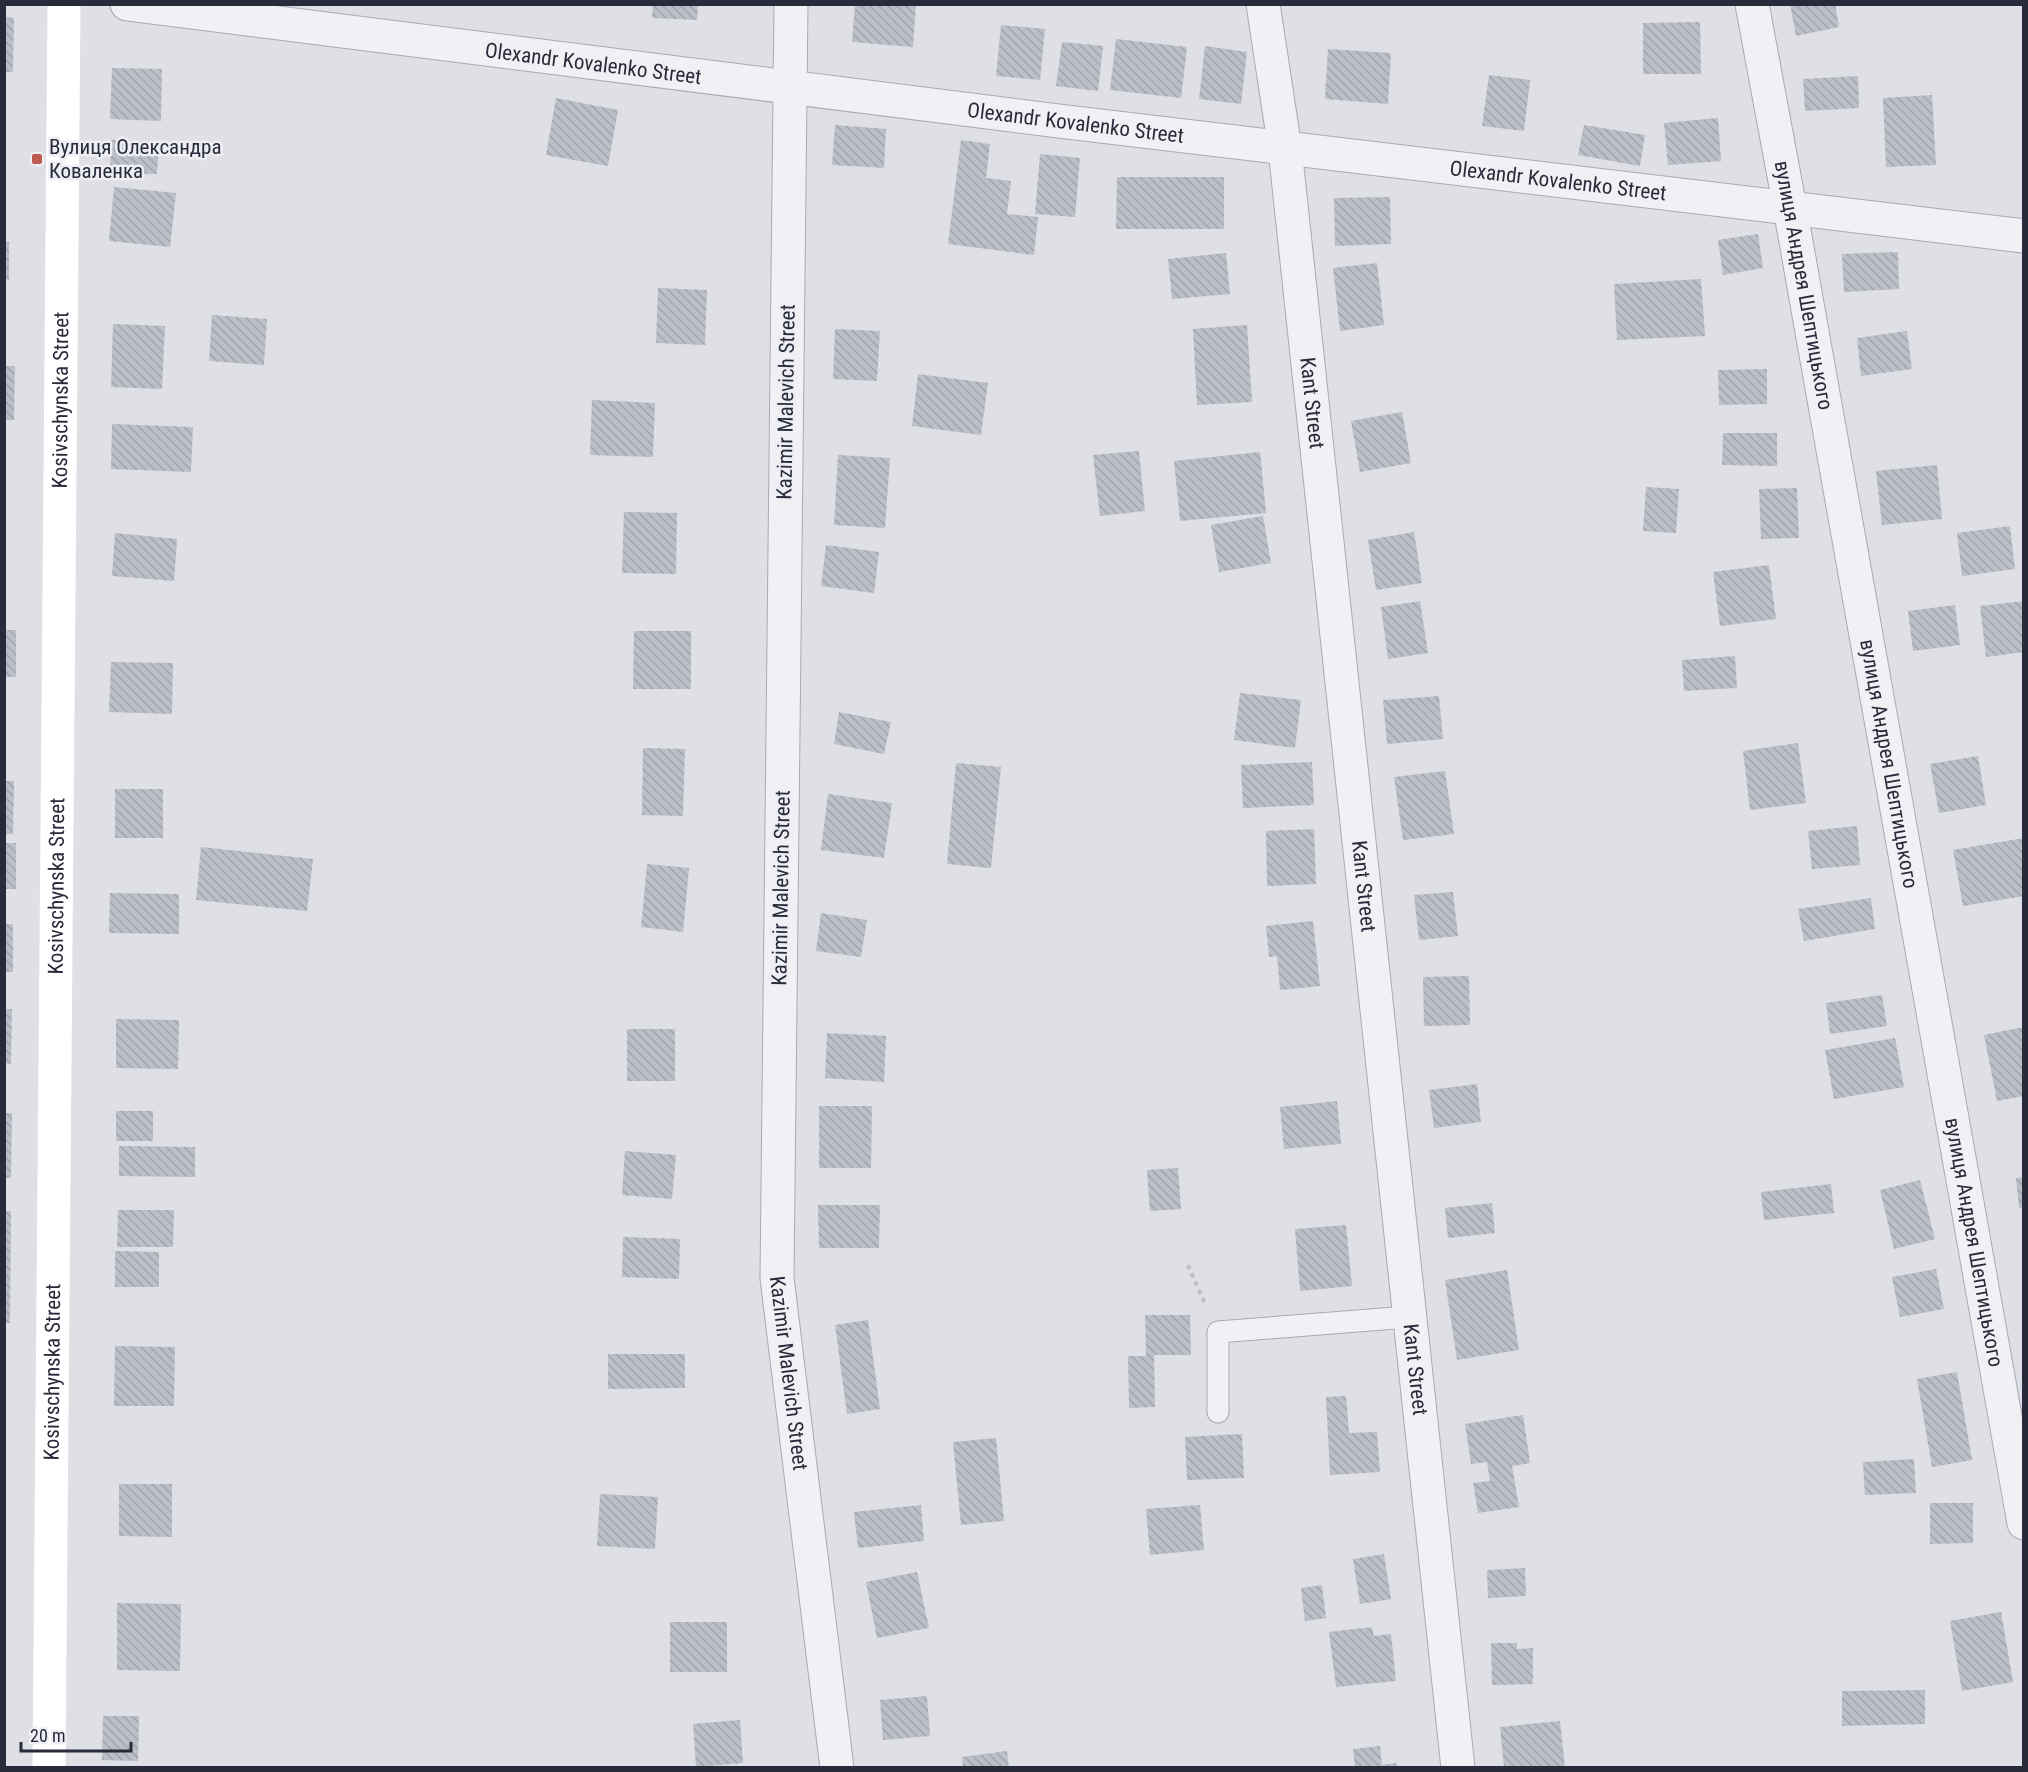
<svg xmlns="http://www.w3.org/2000/svg" width="2028" height="1772" font-family="'Roboto Condensed',sans-serif">
  <defs>
    <pattern id="building-back-hatch" width="6" height="6" patternUnits="userSpaceOnUse" patternTransform="scale(1.5)"><rect width="6" height="6" fill="#bcbec8"/><path d="M-1 5l2 2M0 0l6 6M5-1l2 2" fill="none" stroke="#a2a3ad"/></pattern>
  </defs>
  <rect width="100%" height="100%" fill="#dee0e6"/>
  <g fill="url(#building-back-hatch)">
    <path d="M653 4H698L697 20 652 18Z"/>
    <path d="M855 4H916L913 47 852 42Z"/>
    <path d="M1790 4H1835L1839 27 1796 36Z"/>
    <path d="M4 17 14 18 13 72H4Z"/>
    <path d="M1700 22 1701 74H1643V23Z"/>
    <path d="M1001 25 1045 29 1040 80 996 76Z"/>
    <path d="M1116 39 1187 47 1181 98 1110 90Z"/>
    <path d="M1062 42 1103 46 1098 91 1056 86Z"/>
    <path d="M1205 46 1247 52 1241 104 1199 99Z"/>
    <path d="M1328 49 1391 53 1388 104 1325 99Z"/>
    <path d="M112 68 162 69 161 121 110 119Z"/>
    <path d="M1489 75 1530 80 1524 131 1482 126Z"/>
    <path d="M1858 76 1859 108 1805 111 1803 79Z"/>
    <path d="M1932 95 1936 165 1886 167 1883 98Z"/>
    <path d="M556 98 618 110 608 166 546 155Z"/>
    <path d="M1718 118 1721 161 1668 165 1664 123Z"/>
    <path d="M835 125 886 129 884 168 832 165Z"/>
    <path d="M1584 125 1645 135 1640 166 1578 155Z"/>
    <path d="M111 140 159 142 157 174 110 173Z"/>
    <path d="M961 140 990 144 986 178 1011 181 1007 214 1038 217 1034 255 948 244Z"/>
    <path d="M1040 154 1080 158 1075 217 1035 214Z"/>
    <path d="M1117 177H1224V229H1116Z"/>
    <path d="M114 187 176 193 170 247 109 241Z"/>
    <path d="M1390 197 1391 244 1335 246 1334 198Z"/>
    <path d="M1758 234 1763 268 1723 275 1718 240Z"/>
    <path d="M4 242H9V280L4 279Z"/>
    <path d="M1898 252 1899 289 1844 292 1842 254Z"/>
    <path d="M1226 253 1230 294 1172 299 1168 259Z"/>
    <path d="M1377 263 1384 325 1340 331 1333 268Z"/>
    <path d="M1701 279 1705 336 1617 340 1614 284Z"/>
    <path d="M658 288 707 290 705 345 656 343Z"/>
    <path d="M212 315 267 319 264 365 209 361Z"/>
    <path d="M113 324 165 326 162 389 111 387Z"/>
    <path d="M1247 325 1252 402 1197 405 1193 329Z"/>
    <path d="M835 329 880 331 877 381 833 379Z"/>
    <path d="M1907 331 1912 369 1861 376 1857 338Z"/>
    <path d="M4 366H15L14 420H4Z"/>
    <path d="M1767 369V404L1719 405 1718 370Z"/>
    <path d="M918 374 988 383 981 435 912 426Z"/>
    <path d="M592 400 655 403 653 457 590 455Z"/>
    <path d="M1402 412 1411 463 1360 472 1351 421Z"/>
    <path d="M112 424 193 427 191 472 111 469Z"/>
    <path d="M1723 433H1777V466L1722 465Z"/>
    <path d="M1139 451 1145 511 1100 516 1093 455Z"/>
    <path d="M1260 452 1266 513 1180 521 1174 461Z"/>
    <path d="M838 455 890 458 885 528 834 525Z"/>
    <path d="M1937 465 1942 519 1882 525 1876 471Z"/>
    <path d="M1646 487 1679 489 1676 533 1643 531Z"/>
    <path d="M1797 488 1799 538 1761 539 1759 489Z"/>
    <path d="M624 512 677 513 676 574 622 573Z"/>
    <path d="M1263 516 1271 563 1219 572 1211 525Z"/>
    <path d="M2010 526 2015 569 1962 576 1957 533Z"/>
    <path d="M1414 532 1422 583 1376 590 1368 540Z"/>
    <path d="M115 533 177 539 174 581 112 576Z"/>
    <path d="M826 545 879 552 874 593 821 586Z"/>
    <path d="M1769 565 1776 619 1720 626 1713 572Z"/>
    <path d="M1420 601 1428 653 1388 659 1381 607Z"/>
    <path d="M2024 601V652L1986 657 1980 606Z"/>
    <path d="M1955 605 1960 645 1913 651 1908 611Z"/>
    <rect x="4" y="630" width="12" height="47"/>
    <path d="M634 631H691V689H633Z"/>
    <path d="M1735 656 1737 688 1684 691 1682 660Z"/>
    <path d="M111 662 173 663 172 714 109 712Z"/>
    <path d="M1240 693 1301 700 1295 748 1234 740Z"/>
    <path d="M1439 696 1443 739 1387 744 1383 700Z"/>
    <path d="M839 712 891 722 884 754 834 744Z"/>
    <path d="M1798 743 1806 803 1750 810 1743 751Z"/>
    <path d="M643 748 685 749 683 816 642 815Z"/>
    <path d="M1978 756 1986 805 1939 813 1930 764Z"/>
    <path d="M1312 762 1314 805 1243 808 1241 765Z"/>
    <path d="M956 763 1001 767 991 868 947 864Z"/>
    <path d="M1445 771 1454 834 1403 840 1394 777Z"/>
    <path d="M4 781H14L13 834H4Z"/>
    <rect x="115" y="789" width="48" height="49"/>
    <path d="M828 794 892 803 884 858 821 850Z"/>
    <path d="M1857 826 1860 865 1812 869 1808 831Z"/>
    <path d="M1314 829 1316 884 1267 886 1266 831Z"/>
    <path d="M2024 838V896L1963 906 1953 850Z"/>
    <rect x="4" y="843" width="12" height="46"/>
    <path d="M201 847 313 859 307 911 196 900Z"/>
    <path d="M647 864 689 868 683 932 641 927Z"/>
    <path d="M1453 892 1458 936 1419 940 1414 895Z"/>
    <path d="M110 893 179 894V934L109 933Z"/>
    <path d="M1871 898 1875 929 1804 941 1798 909Z"/>
    <path d="M821 913 867 920 861 957 816 951Z"/>
    <path d="M1313 921 1320 986 1280 990 1277 956 1269 957 1266 926Z"/>
    <rect x="4" y="924" width="9" height="48"/>
    <path d="M1469 976 1470 1025 1424 1026 1423 977Z"/>
    <path d="M1882 995 1887 1026 1830 1034 1826 1003Z"/>
    <path d="M4 1009H12L11 1064 4 1063Z"/>
    <path d="M116 1019 179 1020 178 1069 116 1068Z"/>
    <path d="M2024 1027V1096L1997 1101 1984 1035Z"/>
    <rect x="627" y="1029" width="48" height="52"/>
    <path d="M827 1033 886 1036 884 1082 825 1078Z"/>
    <path d="M1895 1038 1904 1087 1834 1099 1825 1050Z"/>
    <path d="M1477 1084 1481 1122 1434 1128 1429 1090Z"/>
    <path d="M1337 1101 1341 1144 1284 1149 1280 1107Z"/>
    <path d="M819 1106H872L871 1168H819Z"/>
    <rect x="116" y="1111" width="37" height="30"/>
    <path d="M4 1113H12L11 1178H4Z"/>
    <path d="M119 1146 195 1147V1177L119 1176Z"/>
    <path d="M625 1151 676 1155 672 1199 622 1195Z"/>
    <path d="M1178 1168 1181 1209 1150 1211 1147 1170Z"/>
    <path d="M2024 1177V1208H2019L2016 1178Z"/>
    <path d="M1920 1180 1935 1239 1894 1249 1880 1190Z"/>
    <path d="M1831 1184 1834 1213 1764 1220 1761 1192Z"/>
    <path d="M1492 1203 1495 1233 1448 1238 1445 1208Z"/>
    <path d="M818 1205H880L879 1248H819Z"/>
    <path d="M118 1210H174L173 1247H117Z"/>
    <path d="M4 1211H11L10 1323H4Z"/>
    <path d="M1346 1225 1352 1286 1300 1291 1295 1229Z"/>
    <path d="M623 1237 680 1239 679 1279 622 1277Z"/>
    <path d="M115 1251 159 1252V1287H115Z"/>
    <path d="M1936 1269 1944 1309 1900 1317 1892 1277Z"/>
    <path d="M1507 1270 1519 1350 1457 1360 1445 1280Z"/>
    <path d="M1145 1315H1190L1191 1355H1154L1155 1407 1129 1408 1128 1356H1146Z"/>
    <path d="M868 1320 880 1409 847 1414 835 1325Z"/>
    <path d="M115 1346 175 1347 174 1406H114Z"/>
    <path d="M608 1354H685V1388L608 1389Z"/>
    <path d="M1957 1372 1972 1460 1932 1467 1917 1379Z"/>
    <path d="M1346 1396 1349 1433 1377 1432 1380 1472 1330 1475 1326 1397Z"/>
    <path d="M1523 1415 1530 1463 1512 1466 1519 1507 1478 1513 1473 1483 1490 1481 1487 1462 1471 1464 1465 1424Z"/>
    <path d="M1242 1434 1244 1478 1187 1480 1185 1437Z"/>
    <path d="M996 1438 1004 1521 961 1525 953 1442Z"/>
    <path d="M1914 1459 1916 1493 1865 1495 1863 1462Z"/>
    <path d="M119 1484H172V1537L119 1536Z"/>
    <path d="M600 1494 658 1497 655 1549 597 1546Z"/>
    <path d="M1930 1503H1973V1543L1930 1544Z"/>
    <path d="M921 1505 924 1541 858 1548 854 1512Z"/>
    <path d="M1200 1505 1204 1550 1150 1555 1146 1509Z"/>
    <path d="M1384 1554 1391 1599 1360 1604 1353 1559Z"/>
    <path d="M1525 1568 1526 1596 1488 1598 1487 1570Z"/>
    <path d="M917 1572 929 1628 877 1638 866 1582Z"/>
    <path d="M1322 1585 1326 1618 1305 1621 1301 1588Z"/>
    <path d="M117 1603 181 1604 180 1671 117 1670Z"/>
    <path d="M2001 1612 2013 1682 1962 1691 1950 1621Z"/>
    <rect x="670" y="1622" width="57" height="50"/>
    <path d="M1372 1627 1374 1636 1391 1634 1396 1681 1336 1687 1329 1632Z"/>
    <path d="M1491 1643H1517V1649L1533 1648V1684L1492 1685Z"/>
    <path d="M1925 1690V1724L1842 1726V1691Z"/>
    <path d="M927 1696 930 1736 883 1740 880 1700Z"/>
    <path d="M103 1716H139L138 1761 102 1760Z"/>
    <path d="M740 1720 743 1763 696 1767 693 1724Z"/>
    <path d="M1560 1721 1565 1768H1504L1500 1727Z"/>
    <path d="M1380 1746 1382 1765 1396 1763 1397 1768H1355L1353 1749Z"/>
    <path d="M1007 1751 1009 1768H963L962 1757Z"/>
  </g>
  <g fill="none" stroke-linecap="round" stroke-linejoin="round">
    <g stroke="#a8aab3" stroke-width="23">
      <path id="lane" d="M1218 1412V1332L1408 1317"/>
    </g>
    <g stroke="#a8aab3" stroke-width="35">
      <g id="street">
        <path id="s1" d="M127 4C759 87 1391 161 2024 236"/>
        <path id="s2" d="M791 4 777 1278 837 1768"/>
        <path id="s3" d="M1263 4 1285 149 1458 1768"/>
        <path id="s4" d="M1752 4 1790 208 2024 1523"/>
      </g>
    </g>
    <path stroke="#bdbec5" stroke-width="4" stroke-dasharray="4.5 4.5" stroke-linecap="butt" d="M1188 1265 1206 1306"/>
    <use href="#lane" stroke="#f1f1f5" stroke-width="21"/>
    <use href="#street" stroke="#f1f1f5" stroke-width="33"/>
    <path stroke="#fff" stroke-width="33" id="s5" d="M49 1768 64 4"/>
  </g>
  <rect fill="#be5a50" stroke="#eeeff4" stroke-width="2" x="31" y="153" width="12" height="12" rx="3"/>
  <g text-anchor="middle" dominant-baseline="central" stroke-width="5" stroke-linejoin="round" paint-order="stroke">
    <g font-size="21" fill="#292b3b" stroke="#eeeff4">
      <text stroke="none"><textPath href="#s1" startOffset="470">Olexandr Kovalenko Street</textPath></text>
      <text stroke="none"><textPath href="#s1" startOffset="956">Olexandr Kovalenko Street</textPath></text>
      <text stroke="none"><textPath href="#s1" startOffset="1442">Olexandr Kovalenko Street</textPath></text>
      <text stroke="none"><textPath href="#s4" startOffset="286">вулиця Андрея Шептицького</textPath></text>
      <text stroke="none"><textPath href="#s5" startOffset="1368">Kosivschynska Street</textPath></text>
      <text transform="translate(786 402) rotate(-89)">Kazimir Malevich Street</text>
      <text stroke="none"><textPath href="#s3" startOffset="402">Kant Street</textPath></text>
      <text stroke="none"><textPath href="#s4" startOffset="772">вулиця Андрея Шептицького</textPath></text>
      <text stroke="none"><textPath href="#s5" startOffset="882">Kosivschynska Street</textPath></text>
      <text stroke="none"><textPath href="#s3" startOffset="888">Kant Street</textPath></text>
      <text transform="translate(781 888) rotate(-89)">Kazimir Malevich Street</text>
      <text stroke="none"><textPath href="#s4" startOffset="1258">вулиця Андрея Шептицького</textPath></text>
      <text stroke="none"><textPath href="#s3" startOffset="1374">Kant Street</textPath></text>
      <text stroke="none"><textPath href="#s5" startOffset="396">Kosivschynska Street</textPath></text>
      <text stroke="none"><textPath href="#s2" startOffset="1370">Kazimir Malevich Street</textPath></text>
    </g>
    <g font-size="21" fill="#292b3b" stroke="#eeeff4" text-anchor="start">
      <text x="49" y="147">Вулиця Олександра<tspan x="49" dy="24">Коваленка</tspan></text>
    </g>
  </g>
  <rect width="2028" height="1772" fill="none" stroke="#292b3b" stroke-width="12"/>
  <path d="M21 1742v9h110v-9" fill="none" stroke="#292b3b" stroke-width="3"/>
  <text x="30" y="1742" font-size="18" fill="#292b3b" stroke="#eeeff4" stroke-width="4.5" paint-order="stroke">20 m</text>
</svg>
